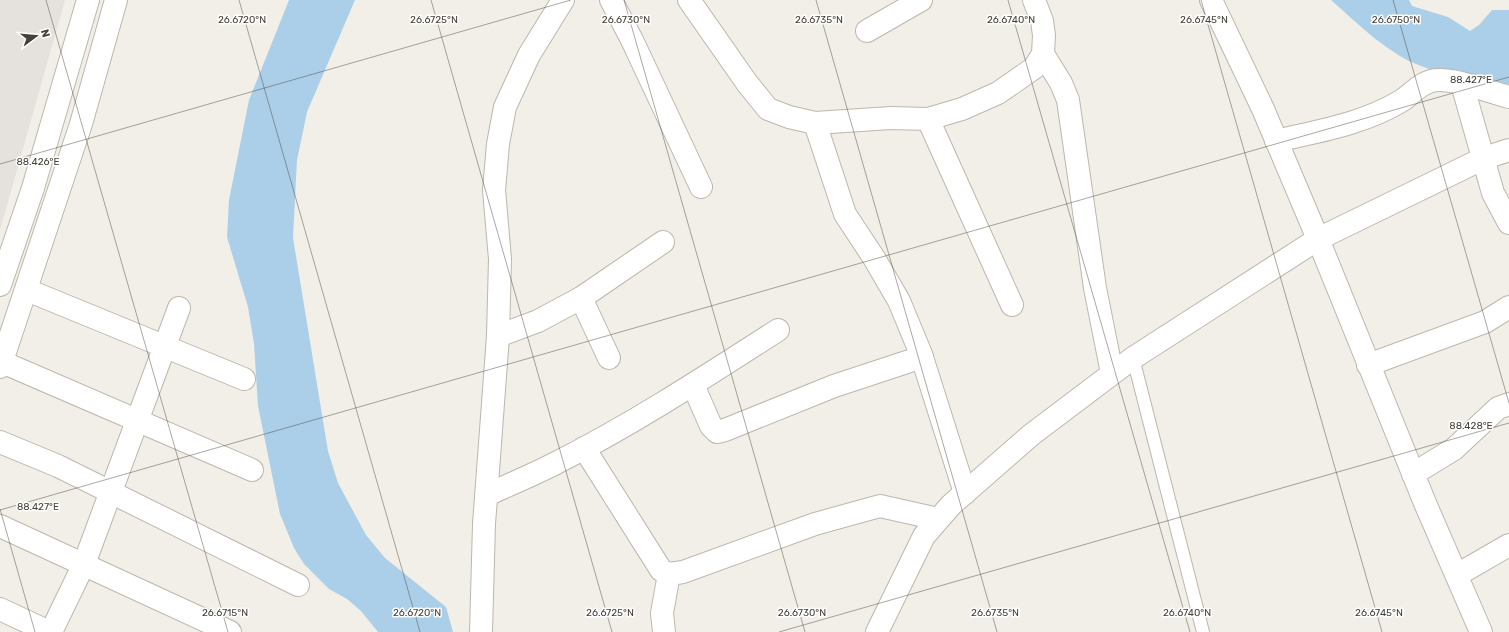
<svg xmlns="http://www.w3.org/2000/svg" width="1509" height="632" font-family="Rubik,sans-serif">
  <rect width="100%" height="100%" fill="#f2efe8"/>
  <path fill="#e5e1dd" d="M0 0H65L0 230Z"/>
  <g fill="#abcfe8">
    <path d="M289 0H355L307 112 297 160 293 238 328 451 338 483 366 535 385 558 446 607 453 632H378L361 611 347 599 329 589 304 564 294 548 280 514 258 406 254 344 248 307 227 237 229 200 249 100Z"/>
    <path d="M1331 0H1409L1412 6 1448 17 1470 31 1479 25 1492 10H1509V84C1478 81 1445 76 1416 64 1385 51 1356 22 1331 0Z"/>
  </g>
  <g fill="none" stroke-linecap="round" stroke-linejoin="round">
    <g stroke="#bdb7ac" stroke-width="14">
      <path id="service" d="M1133 358 1203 632"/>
    </g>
    <g stroke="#bdb7ac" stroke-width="24">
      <g id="minor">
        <path d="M611 0 632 40 701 187"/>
        <path d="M689 0 747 83 768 109 789 117 815 123 891 118 928 119 962 109 998 93 1034 68 1043 54 1044 35 1042 21 1034 0"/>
        <path d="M1211 0 1263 109 1318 239 1425 503 1481 632"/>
        <path d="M867 31 921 0"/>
        <path d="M1043 54 1061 83 1068 100 1095 288 1112 373"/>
        <path d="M1462 84 1493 193 1509 223"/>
        <path d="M928 119 1012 305"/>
        <path d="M815 123 845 214 874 258 899 301 921 354 965 493"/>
        <path d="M1276 141C1318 131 1363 124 1401 101 1412 94 1423 80 1438 80 1457 79 1490 92 1509 97"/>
        <path d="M27 290 244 379"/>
        <path d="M581 298 609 358"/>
        <path d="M498 336 538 321 581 298 663 242"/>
        <path d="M2 362 252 470"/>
        <path d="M1368 365 1485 322 1509 307"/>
        <path d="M693 385 711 426 717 432 725 430 834 386 922 357"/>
        <path d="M0 442 58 466 298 585"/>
        <path d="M584 448 661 570 669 574 683 572 815 524 880 506 938 519"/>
        <path d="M1413 474 1454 449 1498 408 1509 404"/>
        <path d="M487 495C510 484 533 475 556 463 633 424 705 377 778 330"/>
        <path d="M0 526 230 632"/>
        <path d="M1457 575 1509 545"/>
        <path d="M0 609 49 632"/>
        <path d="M51 632 84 564 179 308"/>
        <path d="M481 632 484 524 498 336 500 259 494 190 498 144 505 107 529 55 563 0"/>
        <path d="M664 632 662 613 669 574"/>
        <path d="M877 632 924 536 951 505 1031 435 1133 358 1318 239 1482 159 1509 150"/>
      </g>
    </g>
    <g stroke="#bdb7ac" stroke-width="24">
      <g id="tertiary">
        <path d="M0 285 33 188 88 0"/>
        <path d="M0 367 81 124 116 0"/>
      </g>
    </g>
    <use href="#service" stroke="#fff" stroke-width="12"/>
    <use href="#minor" stroke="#fff" stroke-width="22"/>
    <use href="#tertiary" stroke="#fff" stroke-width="22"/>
  </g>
  <path fill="none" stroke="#454038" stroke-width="1" stroke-opacity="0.45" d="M46 0 228 632M239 0 420 632M431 0 612 632M624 0 805 632M816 0 997 632M1008 0 1190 632M1201 0 1382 632M1393 0 1509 403M0 164 571 0M0 509 35 632M0 510 1509 77M779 632 1509 423"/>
  <g font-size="10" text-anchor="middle" fill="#454038" stroke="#fff" stroke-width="3" stroke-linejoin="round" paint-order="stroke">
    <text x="242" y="23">26.6720°N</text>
    <text x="434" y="23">26.6725°N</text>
    <text x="626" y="23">26.6730°N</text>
    <text x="819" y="23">26.6735°N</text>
    <text x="1011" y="23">26.6740°N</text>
    <text x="1204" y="23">26.6745°N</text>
    <text x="1396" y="23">26.6750°N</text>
    <text x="1471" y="83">88.427°E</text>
    <text x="38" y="165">88.426°E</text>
    <text x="1471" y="429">88.428°E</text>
    <text x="38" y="510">88.427°E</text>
    <text x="225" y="616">26.6715°N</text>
    <text x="417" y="616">26.6720°N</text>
    <text x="610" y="616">26.6725°N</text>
    <text x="802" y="616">26.6730°N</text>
    <text x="995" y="616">26.6735°N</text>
    <text x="1187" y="616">26.6740°N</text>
    <text x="1379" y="616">26.6745°N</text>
  </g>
  <g transform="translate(36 36) rotate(74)" stroke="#ffffff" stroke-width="3" paint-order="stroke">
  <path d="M0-3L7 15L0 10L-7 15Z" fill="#454038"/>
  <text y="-6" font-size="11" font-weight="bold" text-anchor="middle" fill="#454038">N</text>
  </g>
</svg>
